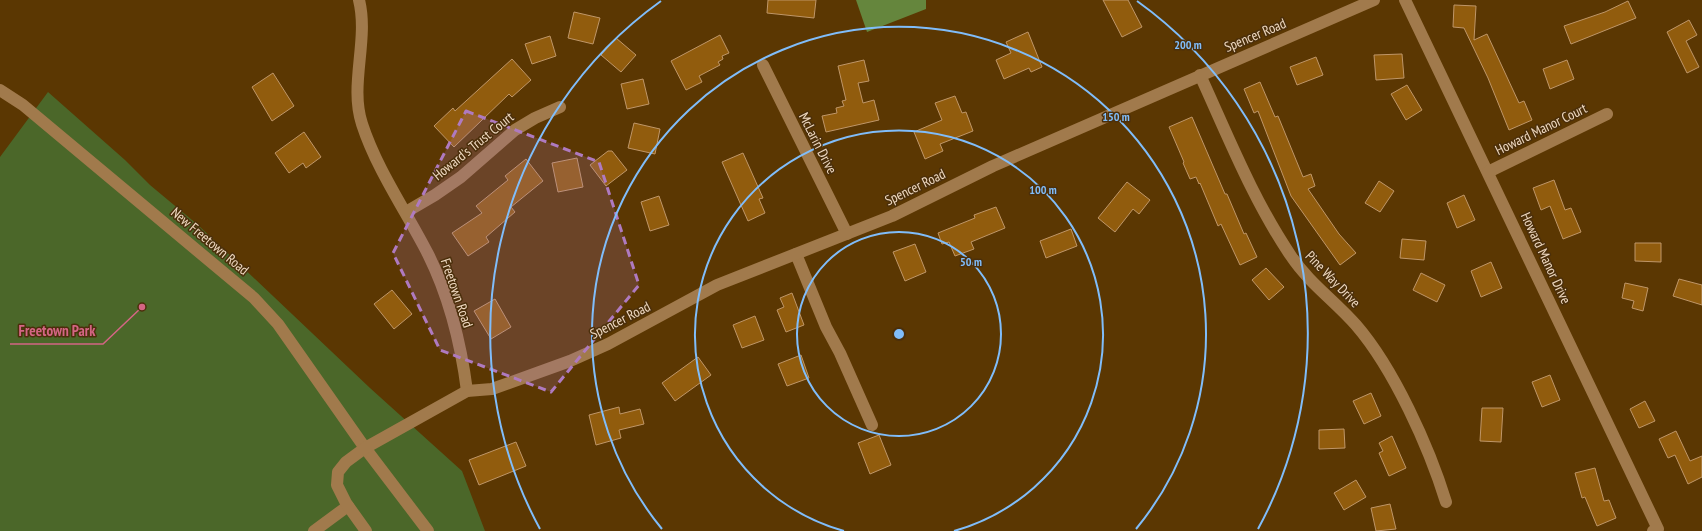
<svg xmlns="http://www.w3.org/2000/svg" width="1702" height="531" font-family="'PT Sans Narrow',sans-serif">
  <rect width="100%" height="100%" fill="#5b3702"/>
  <path fill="#4b6729" d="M48 92 125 160 150 185 198 225 370 388 462 471 485 531H0V157Z"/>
  <path fill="#65863d" d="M856 0H926V9L867 32Z"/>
  <g fill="#915c0d" stroke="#bf9668">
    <path d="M768 0H816L814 18 767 13Z"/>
    <path d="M1103 0H1128L1142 27 1122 37Z"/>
    <path d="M1628 1 1636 18 1571 44 1564 26 1605 12Z"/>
    <path d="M1454 5 1476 6 1474 40 1487 34 1519 103 1524 101 1532 120 1509 130 1488 78 1464 28 1453 27Z"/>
    <path d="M574 12 600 18 593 44 568 38Z"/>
    <path d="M1689 20 1697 35 1686 41 1699 67 1687 73 1667 32Z"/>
    <path d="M1028 32 1042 67 1031 72 1029 68 1004 79 996 60 1011 53 1006 42Z"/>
    <path d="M720 35 729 53 722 56 723 59 718 62 720 65 699 76 702 82 686 90 671 61Z"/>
    <path d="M550 36 556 56 532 64 525 44Z"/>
    <path d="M616 38 636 55 621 72 601 55Z"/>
    <path d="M1402 54 1404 78 1376 80 1374 55Z"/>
    <path d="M1316 57 1323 75 1297 85 1290 67Z"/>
    <path d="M512 59 531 80 512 97 509 94 454 147 434 126 453 108 455 111Z"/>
    <path d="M864 60 869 81 858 83 863 103 874 100 879 120 826 132 822 116 837 113 836 108 844 106 842 101 846 100 838 66Z"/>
    <path d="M1567 60 1574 79 1550 89 1543 69Z"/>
    <path d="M273 73 294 106 272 121 252 87Z"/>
    <path d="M643 79 649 104 627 109 621 84Z"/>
    <path d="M1260 82 1275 117 1278 116 1303 177 1311 174 1315 186 1308 189 1339 234 1356 253 1340 265 1291 196 1258 111 1254 113 1244 89Z"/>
    <path d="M1407 85 1422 110 1406 120 1391 94Z"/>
    <path d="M955 96 962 113 966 112 973 131 940 144 943 151 925 159 914 132 942 120 935 103Z"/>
    <path d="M1192 117 1225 194H1227L1244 234 1246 233 1257 257 1240 265 1221 224 1218 226 1200 183 1199 184 1196 177 1190 179 1183 163 1184 162 1169 127Z"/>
    <path d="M634 123 660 129 655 154 628 148Z"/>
    <path d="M304 132 321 157 306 168 303 163 289 173 275 153Z"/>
    <path d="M608 151H612L627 170 606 186 590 165Z"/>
    <path d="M743 153 763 198 759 199 765 213 748 221 722 162Z"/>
    <path d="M577 158 583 187 558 192 552 163Z"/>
    <path d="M526 159 543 181 511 207 515 212 486 237 489 242 468 256 452 233 482 213 476 206 508 180 505 176Z"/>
    <path d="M1554 180 1565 210 1571 208 1581 232 1563 239 1550 206 1541 210 1533 188Z"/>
    <path d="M1379 181 1394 191 1380 212 1365 203Z"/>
    <path d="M1127 182 1150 200 1139 214 1133 209 1115 232 1098 218Z"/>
    <path d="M1464 195 1475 220 1457 228 1447 203Z"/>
    <path d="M659 196 669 225 650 231 641 202Z"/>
    <path d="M996 207 1005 228 971 242 974 249 955 256 949 242 942 244 938 233 975 218 974 215Z"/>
    <path d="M1071 229 1077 246 1046 258 1040 241Z"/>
    <path d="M1402 239 1426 241 1424 260 1400 258Z"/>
    <path d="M1635 243H1661V262L1635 261Z"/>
    <path d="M915 244 926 272 905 281 893 252Z"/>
    <path d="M1491 262 1502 288 1481 297 1471 271Z"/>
    <path d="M1266 268 1284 287 1269 300 1252 280Z"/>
    <path d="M1421 273 1445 285 1437 302 1413 290Z"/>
    <path d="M1679 279 1702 285V305L1673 296Z"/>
    <path d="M1625 283 1648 288 1643 311 1632 308 1634 301 1622 298Z"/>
    <path d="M392 290 412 314 394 329 374 304Z"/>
    <path d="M792 293 804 325 786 332 777 310 784 307 780 298Z"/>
    <path d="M495 299 511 327 491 339 474 311Z"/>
    <path d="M755 316 764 340 742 348 733 325Z"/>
    <path d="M801 355 809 378 787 386 778 364Z"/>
    <path d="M698 357 711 375 675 401 662 383Z"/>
    <path d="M1550 375 1560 400 1542 407 1532 382Z"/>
    <path d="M1371 393 1381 416 1364 424 1353 401Z"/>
    <path d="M1645 401 1655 421 1639 428 1630 409Z"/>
    <path d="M619 407 620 414 640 409 644 424 619 430 621 438 596 445 589 415Z"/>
    <path d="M1482 408H1503L1501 442 1480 441Z"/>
    <path d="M1344 429 1345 448 1319 449V430Z"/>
    <path d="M1676 431 1690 461 1702 456V477L1688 484 1675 455 1668 458 1659 439Z"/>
    <path d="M879 435 891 465 870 474 858 443Z"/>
    <path d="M1392 436 1406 468 1389 476 1379 453 1383 451 1379 443Z"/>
    <path d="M516 442 526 466 479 485 469 460Z"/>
    <path d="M1595 468 1604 501 1609 500 1616 518 1597 526 1585 497 1582 498 1575 473Z"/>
    <path d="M1356 480 1366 497 1344 510 1334 493Z"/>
    <path d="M1390 504 1396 529 1376 531 1371 508Z"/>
  </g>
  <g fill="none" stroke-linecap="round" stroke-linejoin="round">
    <g stroke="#a17a4c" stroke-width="12">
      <path d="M359 0C369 40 349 85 362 124 377 170 406 211 428 254 449 296 461 344 467 391"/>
      <path d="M1405 0 1658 529 1653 531"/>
      <path d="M763 65 847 234"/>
      <path d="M1200 75C1228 136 1253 200 1291 256 1309 283 1335 301 1356 325 1394 369 1429 447 1446 502"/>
      <path d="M0 90 23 105 254 298 278 324 365 448 428 531"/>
      <path d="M1488 172 1607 114"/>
      <path d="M406 212 435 195 461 177 515 130 535 118 560 107"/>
      <path d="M796 254 826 327 840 353 872 425"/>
      <path d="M314 531 348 506"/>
      <path d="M366 531 346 503 337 485 338 472 346 462 365 448 467 391 492 389 570 361 608 344 717 285 892 216 993 166 1374 0"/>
    </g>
  </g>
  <path fill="#af7ac0" fill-opacity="0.2" stroke="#af7ac0" stroke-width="3" stroke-dasharray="8 5" stroke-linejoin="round" d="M466 111 599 162 639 285 551 392 440 350 393 253Z"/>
  <g fill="none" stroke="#80bdfa" stroke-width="2">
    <circle cx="899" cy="334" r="102"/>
    <path d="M844 531A204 204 0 1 1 954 531"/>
    <path d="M662 529A307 307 0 1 1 1136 529"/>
    <path d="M540 529A409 409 0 0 1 661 1M1137 1A409 409 0 0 1 1258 529"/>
  </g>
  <g text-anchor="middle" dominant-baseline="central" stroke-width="3" stroke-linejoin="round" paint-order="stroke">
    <g font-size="14" fill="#efd9c1" stroke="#4b2f0b">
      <text transform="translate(1255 35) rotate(-23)">Spencer Road</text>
      <text transform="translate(1541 129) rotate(-26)">Howard Manor Court</text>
      <text transform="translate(818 143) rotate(63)">McLarin Drive</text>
      <text transform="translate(473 146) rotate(-39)">Howard's Trust Court</text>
      <text transform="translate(915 187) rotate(-26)">Spencer Road</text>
      <text transform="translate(210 241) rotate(40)">New Freetown Road</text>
      <text transform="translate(1546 258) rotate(65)">Howard Manor Drive</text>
      <text transform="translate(1333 279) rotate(46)">Pine Way Drive</text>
      <text transform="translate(457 293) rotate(71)">Freetown Road</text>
      <text transform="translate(620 320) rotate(-27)">Spencer Road</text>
    </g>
  </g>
  <circle cx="899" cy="334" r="6" fill="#80bdfa" stroke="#4b2f0b" stroke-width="2"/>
  <g font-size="12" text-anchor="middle" font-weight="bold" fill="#80bdfa" stroke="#4b2f0b" stroke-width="3" stroke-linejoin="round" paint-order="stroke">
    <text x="1188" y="49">200 m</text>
    <text x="1116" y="121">150 m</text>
    <text x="1043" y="194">100 m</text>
    <text x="971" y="266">50 m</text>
  </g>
  <path fill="none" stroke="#d46584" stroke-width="1.5" d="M142 307L103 344H10"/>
  <circle fill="#d46584" stroke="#4b2f0b" stroke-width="1.5" cx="142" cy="307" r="4"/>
  <g font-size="15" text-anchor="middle" font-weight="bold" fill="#d46584" stroke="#4b2f0b" stroke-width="3" stroke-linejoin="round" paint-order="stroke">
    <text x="57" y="336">Freetown Park</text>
  </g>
</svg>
